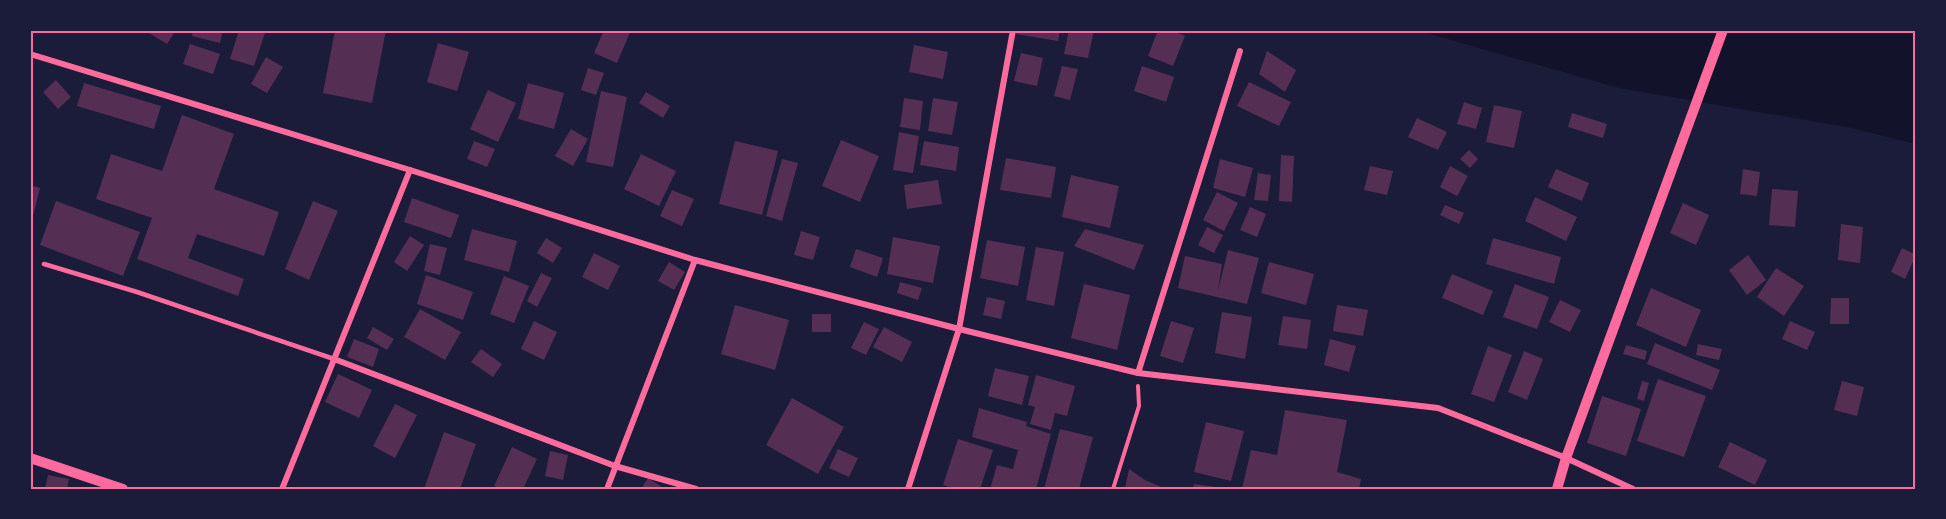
<svg xmlns="http://www.w3.org/2000/svg" width="1946" height="519" font-family="'PT Sans Narrow',sans-serif">
  <rect width="100%" height="100%" fill="#1b1b3a"/>
  <path fill="#12122b" d="M1416 30H1916V144L1852 128 1619 88Z"/>
  <g fill="#542f53">
    <path d="M144 30H176L167 44Z"/>
    <path d="M193 30H223L220 43 192 36Z"/>
    <path d="M239 30H266L254 66 230 59Z"/>
    <path d="M335 30H386L372 103 323 93Z"/>
    <path d="M604 30H631L617 63 594 53Z"/>
    <path d="M1017 30H1060L1058 41 1016 34Z"/>
    <path d="M1069 30H1094L1088 58 1064 54Z"/>
    <path d="M1158 30H1171L1185 36 1173 66 1148 56Z"/>
    <path d="M438 43 469 52 457 91 427 82Z"/>
    <path d="M190 44 220 54 213 74 183 64Z"/>
    <path d="M914 45 948 52 943 79 909 72Z"/>
    <path d="M1267 51 1296 70 1285 92 1259 74Z"/>
    <path d="M1021 53 1043 58 1037 86 1014 81Z"/>
    <path d="M266 57 283 67 267 93 251 84Z"/>
    <path d="M1062 66 1078 69 1070 100 1054 96Z"/>
    <path d="M1142 66 1174 77 1166 102 1134 91Z"/>
    <path d="M588 68 604 73 596 95 581 90Z"/>
    <path d="M56 80 71 97 58 109 43 92Z"/>
    <path d="M1249 82 1291 102 1279 126 1237 106Z"/>
    <path d="M84 83 161 106 154 129 77 106Z"/>
    <path d="M528 83 564 93 554 129 518 119Z"/>
    <path d="M488 90 516 103 498 142 470 129Z"/>
    <path d="M601 91 627 97 613 167 586 162Z"/>
    <path d="M646 92 670 106 663 118 639 103Z"/>
    <path d="M904 98 923 101 920 130 900 127Z"/>
    <path d="M933 98 958 102 952 135 928 131Z"/>
    <path d="M1464 102 1482 108 1476 129 1457 124Z"/>
    <path d="M1494 105 1522 111 1514 148 1486 142Z"/>
    <path d="M1572 113 1607 124 1603 138 1568 127Z"/>
    <path d="M182 115 234 134 214 189 279 212 264 256 197 234 188 258 244 279 238 296 137 259 152 218 96 199 111 154 162 171Z"/>
    <path d="M1417 118 1447 132 1438 150 1408 137Z"/>
    <path d="M571 129 588 139 573 166 555 156Z"/>
    <path d="M899 132 919 136 913 173 893 170Z"/>
    <path d="M841 140 879 156 860 202 822 186Z"/>
    <path d="M474 141 495 149 487 167 467 159Z"/>
    <path d="M735 141 778 151 762 215 719 204Z"/>
    <path d="M924 141 959 147 956 171 920 165Z"/>
    <path d="M1469 150 1478 159 1470 168 1460 159Z"/>
    <path d="M641 154 676 171 659 206 624 189Z"/>
    <path d="M1281 155 1294 156 1292 202 1279 201Z"/>
    <path d="M1006 158 1056 167 1051 198 1000 190Z"/>
    <path d="M782 159 798 163 782 221 766 216Z"/>
    <path d="M1220 159 1253 168 1245 197 1213 188Z"/>
    <path d="M1370 166 1393 171 1387 195 1364 190Z"/>
    <path d="M1450 166 1468 176 1457 196 1440 187Z"/>
    <path d="M1556 169 1589 183 1582 201 1548 187Z"/>
    <path d="M1743 169 1760 172 1757 196 1740 194Z"/>
    <path d="M1258 173 1271 175 1268 201 1254 200Z"/>
    <path d="M1071 175 1119 186 1110 228 1062 217Z"/>
    <path d="M938 180 942 204 907 209 904 185Z"/>
    <path d="M30 185 40 188 31 224H30Z"/>
    <path d="M1772 189 1798 191 1795 227 1769 225Z"/>
    <path d="M672 190 694 199 682 226 660 216Z"/>
    <path d="M1217 192 1238 203 1224 231 1203 220Z"/>
    <path d="M1535 197 1577 217 1566 241 1525 221Z"/>
    <path d="M412 198 459 215 451 238 404 222Z"/>
    <path d="M56 201 140 232 123 276 40 245Z"/>
    <path d="M313 201 338 211 309 280 285 269Z"/>
    <path d="M1683 203 1709 215 1696 245 1670 233Z"/>
    <path d="M1445 205 1464 213 1459 224 1440 215Z"/>
    <path d="M1250 207 1266 214 1257 237 1240 230Z"/>
    <path d="M1841 224 1863 227 1860 263 1838 260Z"/>
    <path d="M1207 227 1223 235 1214 253 1198 245Z"/>
    <path d="M472 229 517 241 509 272 464 260Z"/>
    <path d="M1085 229 1144 245 1134 270 1074 246Z"/>
    <path d="M801 231 820 237 813 260 794 255Z"/>
    <path d="M410 236 424 245 407 271 394 262Z"/>
    <path d="M893 237 940 246 933 283 887 274Z"/>
    <path d="M546 238 562 248 553 263 537 253Z"/>
    <path d="M1493 238 1561 257 1554 284 1486 264Z"/>
    <path d="M987 240 1025 247 1018 286 980 278Z"/>
    <path d="M430 244 447 248 440 275 424 271Z"/>
    <path d="M1036 247 1064 252 1054 306 1026 300Z"/>
    <path d="M1902 248 1916 255 1905 279 1891 272Z"/>
    <path d="M856 249 883 258 877 277 850 267Z"/>
    <path d="M1228 250 1259 258 1247 304 1178 288 1185 256 1222 264 1218 291Z"/>
    <path d="M594 253 620 266 608 290 582 277Z"/>
    <path d="M1748 255 1766 280 1747 295 1729 270Z"/>
    <path d="M669 262 685 272 674 290 658 281Z"/>
    <path d="M1269 262 1314 274 1306 305 1261 293Z"/>
    <path d="M1776 268 1804 286 1784 316 1757 297Z"/>
    <path d="M541 273 552 278 537 307 527 301Z"/>
    <path d="M1452 274 1493 291 1483 315 1442 298Z"/>
    <path d="M426 275 473 292 463 320 417 304Z"/>
    <path d="M504 276 529 286 514 323 490 314Z"/>
    <path d="M900 282 922 288 918 300 897 293Z"/>
    <path d="M1084 284 1130 295 1117 350 1071 338Z"/>
    <path d="M1515 284 1549 297 1537 329 1503 317Z"/>
    <path d="M1651 288 1701 310 1686 347 1636 325Z"/>
    <path d="M987 297 1005 301 1001 319 983 315Z"/>
    <path d="M1831 298H1849V324H1830Z"/>
    <path d="M1560 300 1581 310 1570 332 1549 322Z"/>
    <path d="M735 305 789 320 775 370 721 354Z"/>
    <path d="M1337 305 1368 310 1363 336 1333 331Z"/>
    <path d="M420 309 461 332 445 360 404 337Z"/>
    <path d="M1222 312 1252 317 1245 359 1215 353Z"/>
    <rect x="812" y="314" width="19" height="18"/>
    <path d="M1283 316 1311 320 1307 349 1278 345Z"/>
    <path d="M534 321 557 332 544 360 521 349Z"/>
    <path d="M1171 321 1194 328 1183 363 1160 356Z"/>
    <path d="M1790 321 1815 332 1807 350 1782 339Z"/>
    <path d="M864 322 879 329 866 355 851 348Z"/>
    <path d="M373 327 394 339 387 350 367 338Z"/>
    <path d="M884 327 912 342 902 362 873 347Z"/>
    <path d="M354 339 379 349 373 367 347 357Z"/>
    <path d="M1330 339 1356 346 1349 372 1324 365Z"/>
    <path d="M1655 343 1720 370 1712 390 1647 364Z"/>
    <path d="M1698 344 1722 349 1719 360 1696 355Z"/>
    <path d="M1626 345 1647 351 1645 360 1623 354Z"/>
    <path d="M1488 346 1512 355 1494 402 1471 394Z"/>
    <path d="M481 349 502 364 493 377 471 362Z"/>
    <path d="M1524 351 1543 359 1527 400 1508 392Z"/>
    <path d="M995 368 1029 376 1022 405 988 396Z"/>
    <path d="M338 374 372 390 359 418 325 402Z"/>
    <path d="M1036 375 1075 386 1067 416 1055 413 1051 430 1030 424 1035 407 1028 405Z"/>
    <path d="M1658 379 1706 396 1684 457 1637 441Z"/>
    <path d="M1642 381 1649 383 1644 401 1637 399Z"/>
    <path d="M1842 381 1864 387 1857 416 1834 410Z"/>
    <path d="M1602 396 1641 409 1626 456 1587 443Z"/>
    <path d="M792 398 844 427 818 474 766 445Z"/>
    <path d="M395 404 417 415 395 458 373 446Z"/>
    <path d="M979 408 1027 422 1026 426 1051 434 1036 489H990L997 465 1013 469 1018 450 972 437Z"/>
    <path d="M1285 410 1347 420 1337 472 1361 479 1359 489H1242L1251 450 1277 455Z"/>
    <path d="M1206 422 1244 431 1231 481 1194 472Z"/>
    <path d="M1060 429 1093 437 1079 489H1044Z"/>
    <path d="M444 432 476 444 460 489H424Z"/>
    <path d="M958 439 993 450 980 489H955L943 485Z"/>
    <path d="M1730 442 1767 460 1755 485 1718 467Z"/>
    <path d="M512 447 537 459 523 489H501L494 486Z"/>
    <path d="M838 449 858 458 849 477 829 468Z"/>
    <path d="M550 451 568 455 563 480 545 476Z"/>
    <path d="M1129 469 1145 480 1166 489H1125Z"/>
    <path d="M48 475 69 479 67 489H45Z"/>
    <path d="M648 478 665 489H641Z"/>
    <path d="M1194 484 1223 488 1222 489H1193Z"/>
  </g>
  <g fill="none" stroke-linecap="round" stroke-linejoin="round">
    <path stroke="#ff6b9d" stroke-width="4" d="M1113 489 1139 406 1138 386"/>
    <path stroke="#ff6b9d" stroke-width="4.5" d="M44 264 137 292 334 359"/>
    <g stroke="#ff6b9d" stroke-width="6">
      <path d="M30 54 410 170 695 260 959 329 1138 373 1438 408 1566 458 1633 489"/>
      <path d="M334 359 615 466 696 489"/>
      <path d="M1138 373 1240 51"/>
      <path d="M282 489 410 170"/>
      <path d="M607 489 695 260"/>
      <path d="M908 489 959 329 1013 30"/>
    </g>
    <g stroke="#ff6b9d" stroke-width="10">
      <path d="M30 458 123 489"/>
      <path d="M1557 489 1566 458 1723 30"/>
    </g>
  </g>
  <rect width="1946" height="519" fill="none" stroke="#1b1b3a" stroke-width="63"/>
  <rect x="32" y="32" width="1882" height="456" fill="none" stroke="#ff6b9d" stroke-width="2"/>
</svg>
